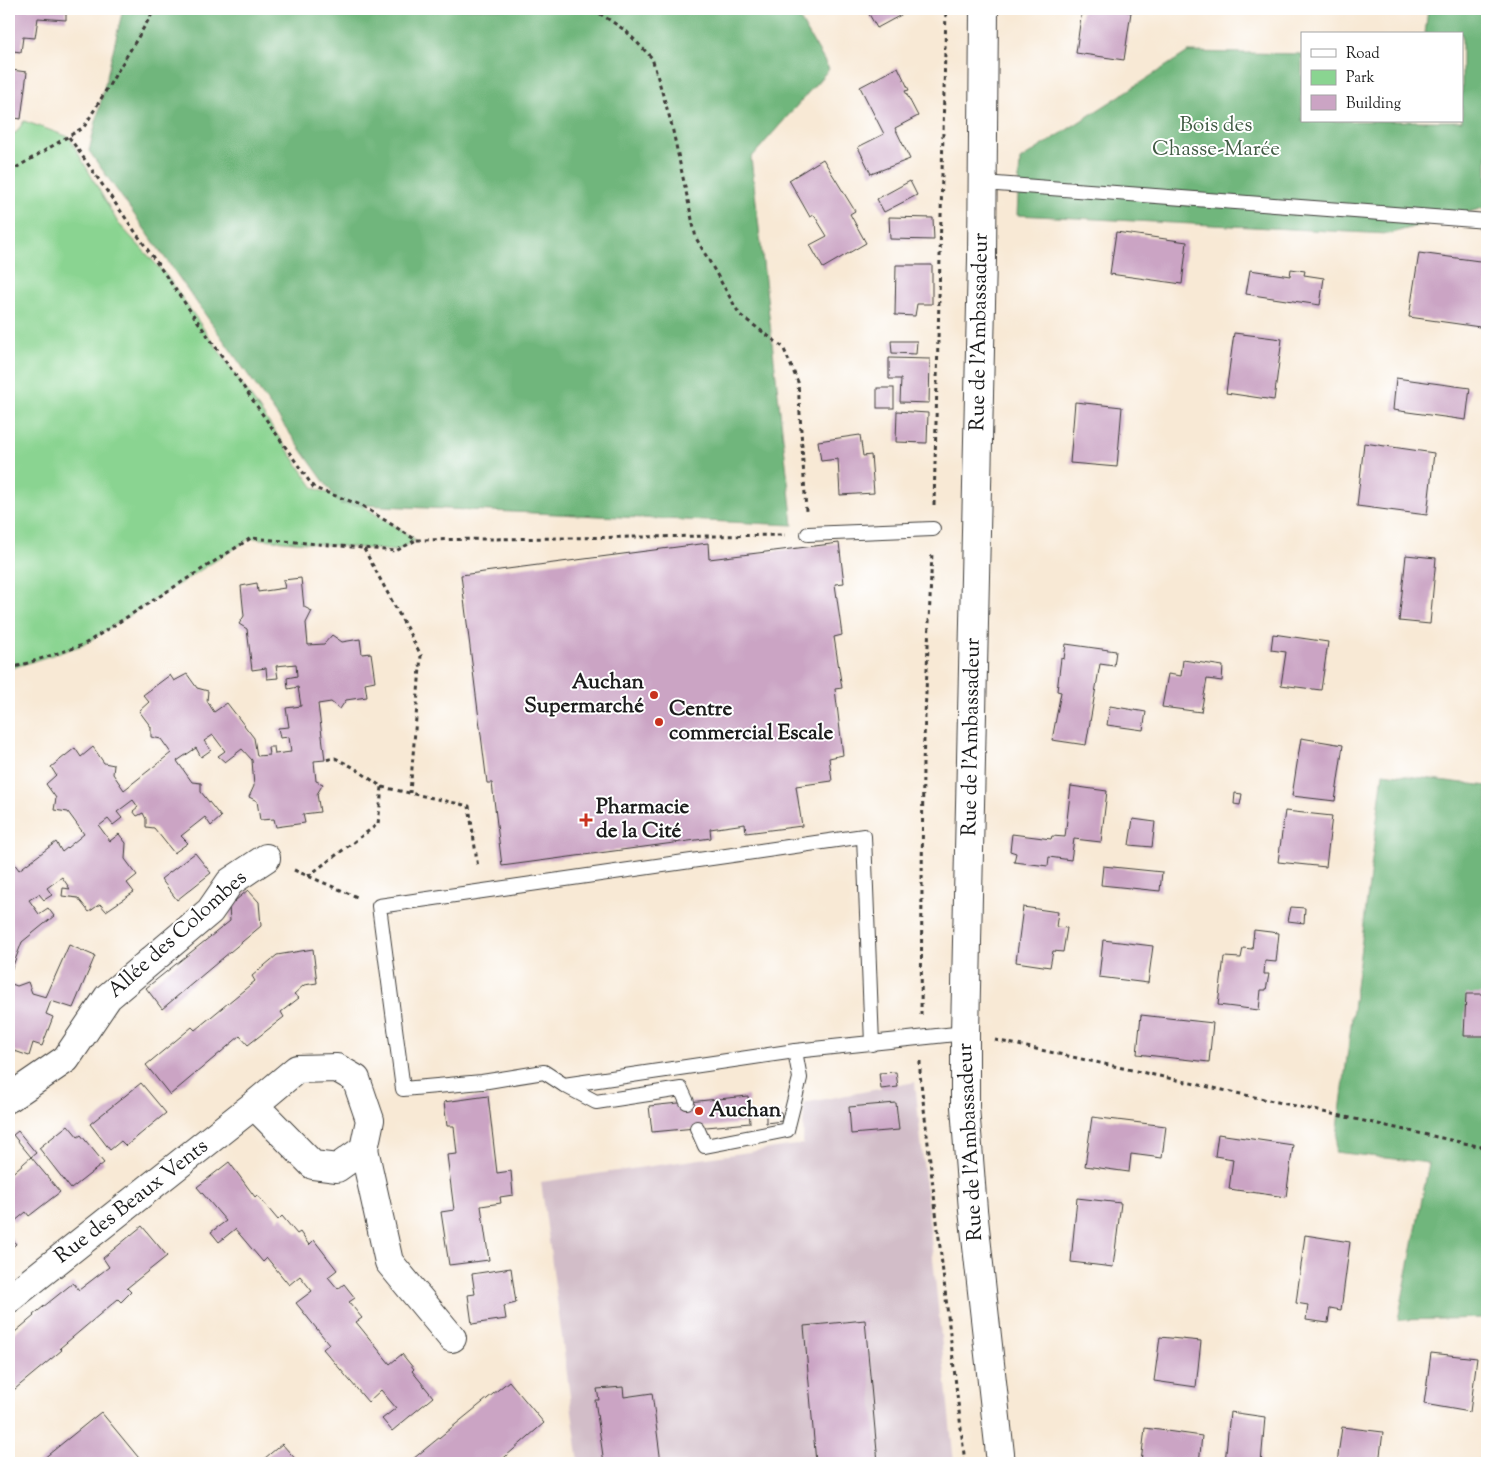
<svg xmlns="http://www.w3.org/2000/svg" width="1496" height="1472" font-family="'Sorts Mill Goudy',serif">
  <rect width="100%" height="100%" fill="#fff"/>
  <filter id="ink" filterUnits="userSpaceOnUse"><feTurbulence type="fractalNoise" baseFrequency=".02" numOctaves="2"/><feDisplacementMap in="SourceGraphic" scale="10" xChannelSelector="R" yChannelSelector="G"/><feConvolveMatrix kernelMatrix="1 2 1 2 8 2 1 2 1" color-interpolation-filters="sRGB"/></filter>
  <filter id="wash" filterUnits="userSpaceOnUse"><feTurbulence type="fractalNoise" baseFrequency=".0096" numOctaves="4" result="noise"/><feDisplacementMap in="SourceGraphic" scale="20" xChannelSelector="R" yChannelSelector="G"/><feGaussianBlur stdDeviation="1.12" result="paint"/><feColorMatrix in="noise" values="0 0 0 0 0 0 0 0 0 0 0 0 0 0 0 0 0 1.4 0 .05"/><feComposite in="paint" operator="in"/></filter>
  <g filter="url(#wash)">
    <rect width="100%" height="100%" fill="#f8e9d5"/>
    <path fill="#d2bdc8" d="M915 1082 954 1463H579L541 1182 803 1144 804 1103Z"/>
    <path fill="#8ad491" stroke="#537856" d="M24 121 69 137 118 223 167 276 314 488 361 505 416 540 396 551 251 538 83 645 9 669V133H16Z"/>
    <g fill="#6fb67b" stroke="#46694c">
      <path d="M123 9H794L829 69 751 158 793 525 340 504 89 151Z"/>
      <path d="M1428 9H1487V207L1388 234 1017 215 1020 160 1188 52 1302 54V121H1462V34H1425Z"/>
      <path d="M1383 773 1487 786V1318L1398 1320 1429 1163 1335 1152Z"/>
    </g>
    <g id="blocks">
      <g fill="#cba4c4">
        <path d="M9 9H66V20L38 18 35 38 23 37 21 52 13 51 11 70 27 72 21 119 9 117Z"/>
        <path d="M866 9H912L877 28Z"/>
        <path d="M1082 9H1102L1131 12 1124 60 1076 53Z"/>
        <path d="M898 67 909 90 905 91 918 116 895 128 910 159 871 174 858 147 884 134 860 87Z"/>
        <path d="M823 159 855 211 850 214 866 243 823 268 810 245 827 236 814 215 810 217 789 180Z"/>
        <path d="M910 181 917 195 884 212 877 199Z"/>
        <path d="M889 217 933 218 934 240 890 239Z"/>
        <path d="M1116 232 1187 242 1182 284 1110 274Z"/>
        <path d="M1419 253 1487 262V328L1409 317Z"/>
        <path d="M896 265H932V304H917L915 316 895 315Z"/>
        <path d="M1291 269 1305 271 1304 275 1324 278 1320 305 1246 294 1250 270 1290 276Z"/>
        <path d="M1234 333 1282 339 1274 400 1226 393Z"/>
        <path d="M891 341H917L916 354 892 353Z"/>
        <path d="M889 358 930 359 929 403 900 402 901 379H889Z"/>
        <path d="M1396 378 1470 388 1466 420 1393 410Z"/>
        <rect x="877" y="388" width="17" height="20"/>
        <path d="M1075 402 1122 407 1117 467 1070 463Z"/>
        <path d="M897 411 928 413 927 443 896 442Z"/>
        <path d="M860 435 863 456 871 455 874 493 840 495 838 459 821 461 818 441Z"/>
        <path d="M1364 443 1434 453 1427 515 1357 506Z"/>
        <path d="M708 543 709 559 839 543 844 583 835 584 842 635 834 637 842 688 835 689 843 755 829 758 832 781 796 786 802 826 746 833 745 824 710 829 711 838 502 866 492 783H487L461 575Z"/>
        <path d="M1406 555 1436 558 1430 624 1399 621Z"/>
        <path d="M301 578 304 607 312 611 306 623 308 645 324 644 332 635 342 642 360 639 362 654 371 653 375 681 365 683 367 697 346 700 340 709 331 702 318 704 325 760 314 761 316 781 323 784 317 794 320 812 303 814 305 823 276 827 274 819 260 820 257 801 249 797 254 786 252 760 242 749 225 762 218 756 225 751 213 735 204 741 211 750 201 757 196 748 177 761 192 782 201 783V792L221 817 211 826 205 817 181 836 188 843 174 853 154 828 146 827V819L143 813 137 816 133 811 138 807 133 800 117 812 122 818 113 825 108 819 99 826 110 841 119 834 126 843 125 859 137 875 127 883 134 892 106 911 100 904 89 912 78 898 62 896 63 888 70 889 62 877 47 888 52 895 44 900 39 894 29 900 39 914 48 908 54 916 22 942 9 976V856L19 870 56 842 62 852 84 834 68 812 54 810 56 798 46 784 56 775 51 767 75 748 81 757 93 747 104 763 114 765 113 774 124 790 171 753 161 739 151 737V727L139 711 149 702 143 695 170 675 174 681 187 674 197 688 208 691 207 701 214 712 227 703 254 738 257 756 269 755 268 747H274L275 754 291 752 289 737 280 738 278 728 289 727 286 708 301 706 298 687 288 689 287 678 297 676 296 664 276 666 278 678 267 679 266 668 252 670 247 629 239 624 244 616 241 586 257 583 258 592 285 588 283 580Z"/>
        <path d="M1273 634 1328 642 1321 690 1281 685 1286 652 1271 650Z"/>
        <path d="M1066 644 1116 651 1114 666 1100 664 1086 745 1052 740 1061 692 1057 691 1061 658 1064 659Z"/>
        <path d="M1183 660 1223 666 1222 681 1207 679 1201 712 1162 707 1168 674 1181 676Z"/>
        <path d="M1110 706 1146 712 1143 730 1107 725Z"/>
        <path d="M1301 738 1343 745 1335 801 1292 796Z"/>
        <path d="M1071 786 1107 791 1101 842 1074 839 1071 860 1049 857 1048 866 1014 862 1016 853 1010 851 1012 834 1051 839 1052 836 1065 837Z"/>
        <path d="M1235 793 1242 794 1240 805 1234 804Z"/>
        <path d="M1285 811 1332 816 1326 867 1278 862Z"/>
        <path d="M1133 819 1155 822 1152 847 1129 845Z"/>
        <path d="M195 853 211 873 177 900 161 879Z"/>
        <path d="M1103 866 1162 872 1160 891 1101 885Z"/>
        <path d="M248 890 259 902 261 926 162 1009 146 988 230 921 229 906Z"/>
        <path d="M1023 907 1058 912 1056 927 1067 928 1063 952 1053 951 1050 967 1016 962Z"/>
        <path d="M1291 907 1305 908 1304 923 1288 921Z"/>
        <path d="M1254 930 1279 933 1276 962 1265 961 1264 974H1269L1266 990H1261L1259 1010 1218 1005 1224 957 1241 958 1243 948 1252 949Z"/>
        <path d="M1103 940 1153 946 1148 983 1099 977Z"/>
        <path d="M69 945 95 956 73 1008 51 1001 46 1014 53 1017 42 1046 33 1043 29 1056 9 1049V983L17 986 28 982 32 993 46 997Z"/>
        <path d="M313 949 317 983 304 985 294 994 299 998 281 1012 284 1017 248 1045 240 1036 170 1095 146 1065 192 1027 195 1030 255 981 252 976 277 955Z"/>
        <path d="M1466 994H1487V1036H1464Z"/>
        <path d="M1141 1015 1213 1023 1209 1062 1137 1054Z"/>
        <path d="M896 1072 898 1087 881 1089 879 1073Z"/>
        <path d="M141 1083 166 1113 126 1146 121 1141 110 1150 90 1124Z"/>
        <path d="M488 1096 497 1173 511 1171 513 1195 500 1197 501 1203 481 1206 489 1260 449 1265 441 1212 454 1210 447 1155 457 1154 454 1126H447L444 1102Z"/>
        <path d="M748 1096 750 1123 652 1132 649 1106Z"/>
        <path d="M896 1103 899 1130 851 1134 849 1107Z"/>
        <path d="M766 1112H781L782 1121 766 1123Z"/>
        <path d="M1092 1117 1166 1126 1162 1158 1131 1154 1129 1172 1085 1166Z"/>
        <path d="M68 1125 78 1137 81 1135 104 1163 71 1189 39 1148Z"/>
        <path d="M18 1131 36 1153 31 1157 13 1135Z"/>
        <path d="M1218 1134 1293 1145 1286 1197 1229 1189 1233 1159 1215 1156Z"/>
        <path d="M31 1157 60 1192 29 1216 26 1212 14 1222 9 1215V1176Z"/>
        <path d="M229 1162 255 1197 257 1195 278 1220 282 1216 297 1234 300 1232 309 1245 314 1240 337 1270 328 1277 338 1289 344 1284 355 1298 349 1302 362 1318 356 1322 390 1364 402 1354 414 1369 412 1371 433 1397 392 1431 382 1419 396 1408 381 1390 368 1402 323 1349 329 1344 296 1303 312 1291 300 1276 289 1285 267 1258 263 1262 235 1229 219 1242 211 1232 226 1221 197 1187Z"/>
        <path d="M1077 1198 1121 1203 1113 1267 1071 1262Z"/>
        <path d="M142 1226 167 1256 127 1288 131 1292 121 1302 118 1299 60 1348 62 1350 9 1394V1337L34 1316 33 1315 73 1283 79 1290 109 1267 103 1258Z"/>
        <path d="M9 1235 16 1244 9 1250Z"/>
        <path d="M1305 1235 1350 1242 1341 1310 1330 1308 1328 1323 1306 1320 1308 1305 1296 1303Z"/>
        <path d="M511 1268 516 1303 504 1306 506 1319 472 1324 468 1295 475 1294 472 1274Z"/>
        <path d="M865 1320 878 1463H816L804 1326Z"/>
        <path d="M1160 1337 1201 1341 1196 1387 1154 1381Z"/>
        <path d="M1431 1353 1477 1358 1470 1412 1424 1404Z"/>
        <path d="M509 1381 544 1423 498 1463H408Z"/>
        <path d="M623 1387 624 1397 652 1393 661 1463H604L595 1400H599L597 1389Z"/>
        <path d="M101 1412 143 1463H38Z"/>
        <path d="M1230 1412 1265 1417 1261 1463H1225Z"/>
        <path d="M1342 1427 1383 1432 1379 1463H1337Z"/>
        <path d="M1145 1428 1202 1436 1199 1463 1141 1462Z"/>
        <path d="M282 1444 299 1463H259Z"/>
      </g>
    </g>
  </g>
  <g filter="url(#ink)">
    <use href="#blocks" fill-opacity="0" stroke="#3d3b38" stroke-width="1"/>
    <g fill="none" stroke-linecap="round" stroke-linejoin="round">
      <g stroke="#3d3b38" stroke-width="16">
        <g id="service">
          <path d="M983 183 1487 221"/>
          <path d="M808 534 933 529"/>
          <path d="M872 1044 864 836 379 906 403 1089 482 1082 544 1072 564 1085 795 1051 965 1033"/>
          <path d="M564 1085 596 1102 681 1089 687 1102"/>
          <path d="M697 1128 705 1146 787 1130 800 1078 795 1051"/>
        </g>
      </g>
      <g stroke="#3d3b38" stroke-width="30">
        <g id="minor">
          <path d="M9 1098 66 1059 108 997 210 911 230 882 266 858"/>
          <path d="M364 1149 389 1262 452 1338"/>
          <path d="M9 1299 254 1105 297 1069 337 1068 356 1079 370 1120 364 1149 337 1168 313 1165 254 1105"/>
        </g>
      </g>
      <g stroke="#3d3b38" stroke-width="30">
        <path id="secondary" d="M984 9 982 258 965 1033V1107L973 1210 1001 1463"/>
      </g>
      <g stroke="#3d3b38" stroke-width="3" stroke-dasharray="4 4" stroke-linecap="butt">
        <path d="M593 9 626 31 652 58 671 122 696 238 740 315 783 347 798 382 806 511"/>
        <path d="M69 137 314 488 361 505 416 540 785 535"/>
        <path d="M9 172 84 127 155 9"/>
        <path d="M934 505 946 9"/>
        <path d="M364 549 421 655 410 793"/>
        <path d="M9 669 83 645 251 538 396 551 416 540"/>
        <path d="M382 787 469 806 478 868"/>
        <path d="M294 870 357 897"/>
        <path d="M308 876 378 824 382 787 353 767 335 758 325 760"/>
        <path d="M921 1015 923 763 932 552"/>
        <path d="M995 1040 1487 1148"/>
        <path d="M920 1061V1074L965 1463"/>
      </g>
      <use href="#service" stroke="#fff" stroke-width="14"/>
      <use href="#minor" stroke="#fff" stroke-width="28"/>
      <use href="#secondary" stroke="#fff" stroke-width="28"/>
    </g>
  </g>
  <g fill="#c8321e" stroke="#fff" stroke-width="2">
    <circle cx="654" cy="695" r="5"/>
    <circle cx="659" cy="722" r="5"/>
    <path d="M583.5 812.5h5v5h5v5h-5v5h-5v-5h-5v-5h5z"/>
    <circle cx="699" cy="1111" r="5"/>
  </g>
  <g text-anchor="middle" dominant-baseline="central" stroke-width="4" stroke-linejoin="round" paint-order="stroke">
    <g font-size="21" fill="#425c45" stroke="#fff">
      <text x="1216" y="126">Bois des<tspan x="1216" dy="24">Chasse-Marée</tspan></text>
    </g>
    <g font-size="21" fill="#1c1c1c" stroke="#fff">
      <text transform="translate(980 332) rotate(-89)">Rue de l'Ambassadeur</text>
      <text transform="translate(972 737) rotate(-89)">Rue de l'Ambassadeur</text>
      <text transform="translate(178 935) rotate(-42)">Allée des Colombes</text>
      <text transform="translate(971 1142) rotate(-93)">Rue de l'Ambassadeur</text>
      <text transform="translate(132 1202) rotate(-38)">Rue des Beaux Vents</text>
    </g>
    <g font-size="21" font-weight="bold" fill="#1c1c1c" stroke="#fff" text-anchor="start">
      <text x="644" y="683" text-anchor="end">Auchan<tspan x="644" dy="24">Supermarché</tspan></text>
      <text x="669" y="710">Centre<tspan x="669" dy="24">commercial Escale</tspan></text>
      <text x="596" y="808">Pharmacie<tspan x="596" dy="24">de la Cité</tspan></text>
      <text x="709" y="1111">Auchan</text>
    </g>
  </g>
  <rect width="1496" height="1472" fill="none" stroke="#fff" stroke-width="30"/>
  <rect x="1301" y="32" width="162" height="90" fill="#ffffff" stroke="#a4a4a4"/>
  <rect x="1311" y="49" width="25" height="8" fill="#ffffff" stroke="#a4a4a4"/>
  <text x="1346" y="58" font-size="15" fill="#1c1c1c">Road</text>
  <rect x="1311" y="70" width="25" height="15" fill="#8ad491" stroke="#a4a4a4"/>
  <text x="1346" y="82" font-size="15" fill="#1c1c1c">Park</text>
  <rect x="1311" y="95" width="25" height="15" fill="#cba4c4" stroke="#a4a4a4"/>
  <text x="1346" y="108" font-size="15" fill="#1c1c1c">Building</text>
</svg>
